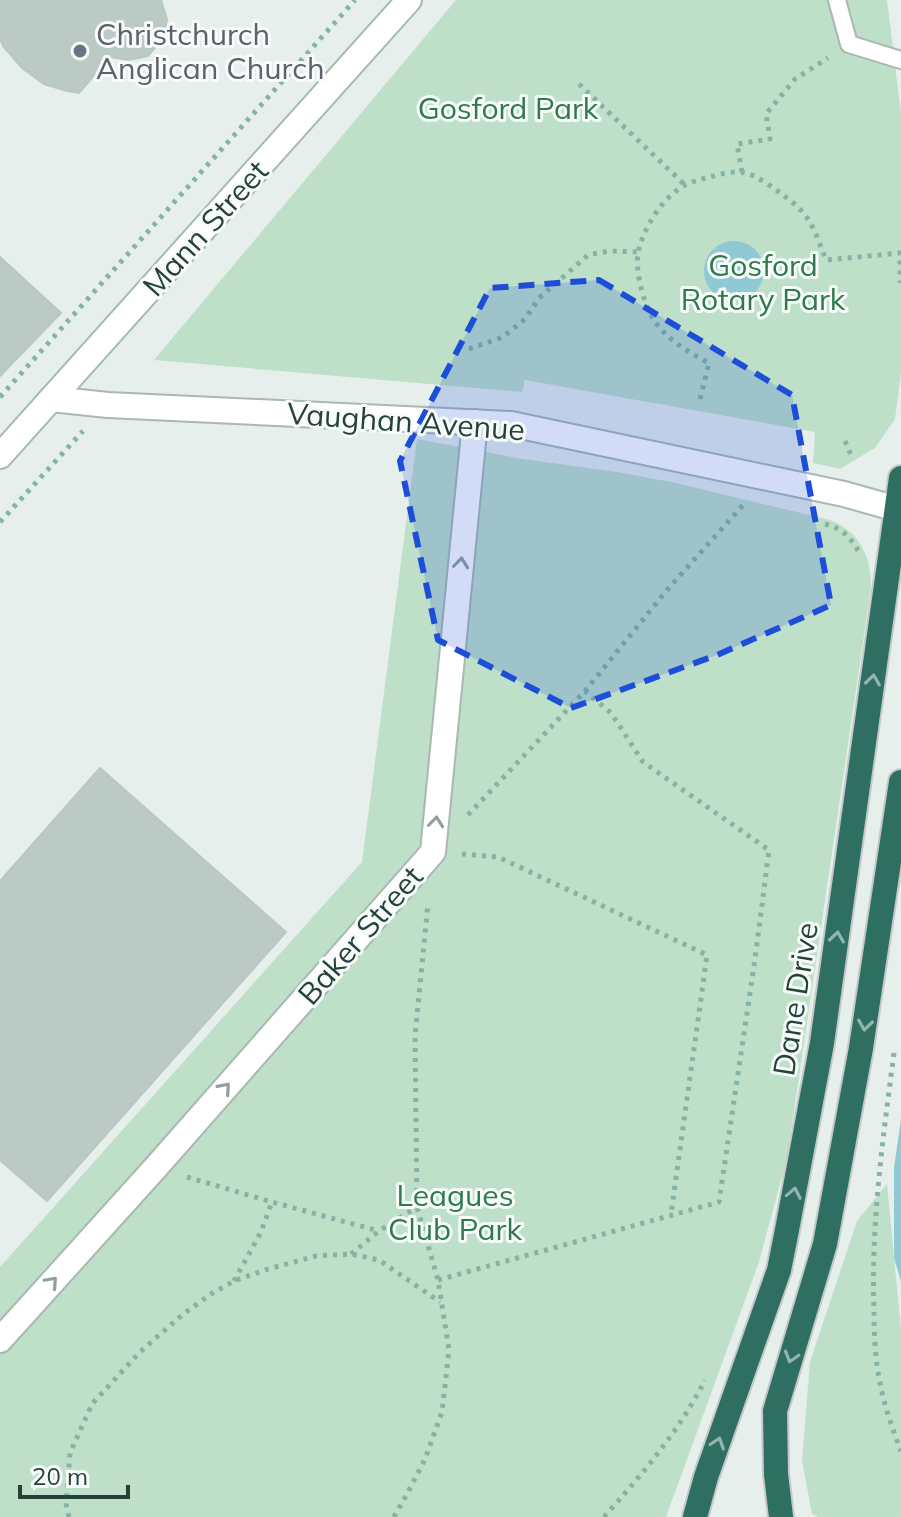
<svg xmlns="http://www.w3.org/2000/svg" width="901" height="1517" font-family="Mulish,sans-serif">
  <rect width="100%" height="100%" fill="#e6efeb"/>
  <g fill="#bfe0c8">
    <path d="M456 0H887L901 113V373L895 419 875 448 840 469 813 463 815 432 525 380 522 392 154 360Z"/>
    <path d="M417 439 523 459 617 472 676 483 830 520C859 531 872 557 871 588L787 1158 759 1262 666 1517H0V1267L362 862Z"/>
    <path d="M887 1184 901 1330V1517H818L812 1514 802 1460 810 1362 857 1221Z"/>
  </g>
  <g fill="#8ec9d4">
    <circle cx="734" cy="271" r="30"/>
    <path d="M901 1119V1281L894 1258V1168Z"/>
  </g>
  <g fill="#bbcac4" stroke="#b8c9c2" stroke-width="2">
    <path d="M0 0H161L167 19 164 37 148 56 129 60 110 57 79 93 67 91 44 84 22 68 3 46 0 38Z"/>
    <path d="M0 257 61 313 0 376Z"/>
    <path d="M100 768 286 932 47 1201 0 1160V881Z"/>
  </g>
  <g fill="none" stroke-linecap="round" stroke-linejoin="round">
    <g stroke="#a8b8b2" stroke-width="20">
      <path id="lane" d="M837 0 849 44 901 60"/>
    </g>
    <g stroke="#a8b8b2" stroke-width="28">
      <g id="street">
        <path d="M51 399 108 405 511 424 844 494 897 509"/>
        <path d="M0 1340 157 1166 433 852 475 422"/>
      </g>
    </g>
    <g stroke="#a4bbb3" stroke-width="28">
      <path id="secondary" d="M0 456 409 0"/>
    </g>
    <g stroke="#c2cac8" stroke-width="28">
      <g id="highway">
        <path d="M695 1517 706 1477 779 1270 787 1230 822 1043 901 478"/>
        <path d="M781 1517 776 1474 775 1411 825 1244 861 1048 901 782"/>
      </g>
    </g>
    <g stroke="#86b3a5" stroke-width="5" stroke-dasharray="4 6" stroke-linecap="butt">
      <path d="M579 84 685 185"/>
      <path d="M742 172 737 144 770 139 766 114 795 79 828 58"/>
      <path d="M469 349 503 337 525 319 539 298 588 255 609 251 639 252"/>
      <path d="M0 397 355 0"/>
      <path d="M700 399 709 363C690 353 669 341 656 323 644 307 635 272 638 253 643 230 658 205 676 191 685 183 698 180 710 177 721 174 734 170 746 173 759 177 772 187 783 195 791 201 799 207 805 215 815 228 820 245 826 260L900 253V283"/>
      <path d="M845 441 851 455"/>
      <path d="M0 522 83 431"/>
      <path d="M825 524C842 528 850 537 859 552"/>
      <path d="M468 815 585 691 667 590 744 504H745"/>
      <path d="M462 854 498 857 707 955 671 1214"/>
      <path d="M894 1053C883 1137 871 1223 874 1308 874 1334 875 1362 881 1387 885 1409 893 1430 901 1451"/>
      <path d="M187 1177 272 1202 379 1231"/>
      <path d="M351 1254 379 1231 417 1207"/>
      <path d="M438 1280 719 1202 755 959 769 850 643 762 611 713 585 691"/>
      <path d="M234 1281 261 1232 272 1202"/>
      <path d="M69 1517 66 1504 70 1453 92 1404 139 1353 182 1315 211 1294 234 1281 268 1269 316 1256 351 1254 379 1260 440 1302"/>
      <path d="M394 1517 407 1494 425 1459 442 1412 449 1350 438 1280 417 1207 415 1036 428 903"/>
      <path d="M604 1517C643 1473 678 1433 705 1380"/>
    </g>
    <use href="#lane" stroke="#fff" stroke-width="16"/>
    <use href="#street" stroke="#fff" stroke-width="24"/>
    <use href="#secondary" stroke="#fff" stroke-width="24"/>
    <use href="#highway" stroke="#2f6f62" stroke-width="24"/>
  </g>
  <defs><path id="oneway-chevron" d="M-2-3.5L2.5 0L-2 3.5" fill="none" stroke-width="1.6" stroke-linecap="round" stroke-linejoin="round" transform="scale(2)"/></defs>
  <g stroke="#92a09c">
    <use href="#oneway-chevron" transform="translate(461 563) rotate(-84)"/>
    <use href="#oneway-chevron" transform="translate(436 822) rotate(-84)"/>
    <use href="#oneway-chevron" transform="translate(225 1088) rotate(-49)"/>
    <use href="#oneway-chevron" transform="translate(52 1282) rotate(-48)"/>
  </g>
  <g stroke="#93b5ae">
    <use href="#oneway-chevron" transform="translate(873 680) rotate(-82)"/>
    <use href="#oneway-chevron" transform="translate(837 937) rotate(-82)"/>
    <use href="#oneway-chevron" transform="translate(865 1025) rotate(98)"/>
    <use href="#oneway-chevron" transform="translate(794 1193) rotate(-79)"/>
    <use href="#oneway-chevron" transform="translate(791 1357) rotate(107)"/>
    <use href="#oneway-chevron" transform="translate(718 1443) rotate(-71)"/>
  </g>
  <path fill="#1d4ed8" fill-opacity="0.2" stroke="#1d4ed8" stroke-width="6" stroke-dasharray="16 10" stroke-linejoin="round" d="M599 280 792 395 831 605 717 655 571 708 438 640 400 461 490 288Z"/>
  <circle fill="#6b7280" stroke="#f7fbf9" stroke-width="3" cx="80" cy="51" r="8"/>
  <g text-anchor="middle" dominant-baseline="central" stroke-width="6" stroke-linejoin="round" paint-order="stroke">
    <g font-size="30" fill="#5b616d" stroke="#f7fbf9" text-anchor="start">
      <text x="96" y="34">Christchurch<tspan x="96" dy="34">Anglican Church</tspan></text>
    </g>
    <g font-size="30" fill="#2d7a4b" stroke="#f7fbf9">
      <text x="508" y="108">Gosford Park</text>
      <text x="763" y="265">Gosford<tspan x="763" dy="34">Rotary Park</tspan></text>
      <text x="455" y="1195">Leagues<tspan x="455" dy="34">Club Park</tspan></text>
    </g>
    <g font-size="30" fill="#24423a" stroke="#f7fbf9">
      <text transform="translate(205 228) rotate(-48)">Mann Street</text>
      <text transform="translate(406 421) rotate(4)">Vaughan Avenue</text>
      <text transform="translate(360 935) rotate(-49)">Baker Street</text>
      <text transform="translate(795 999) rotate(-81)">Dane Drive</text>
    </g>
  </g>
  <path d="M20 1485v12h108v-12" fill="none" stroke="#24423a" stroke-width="4"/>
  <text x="32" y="1485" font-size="24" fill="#24423a" stroke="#f7fbf9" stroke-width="6" paint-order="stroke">20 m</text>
</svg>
